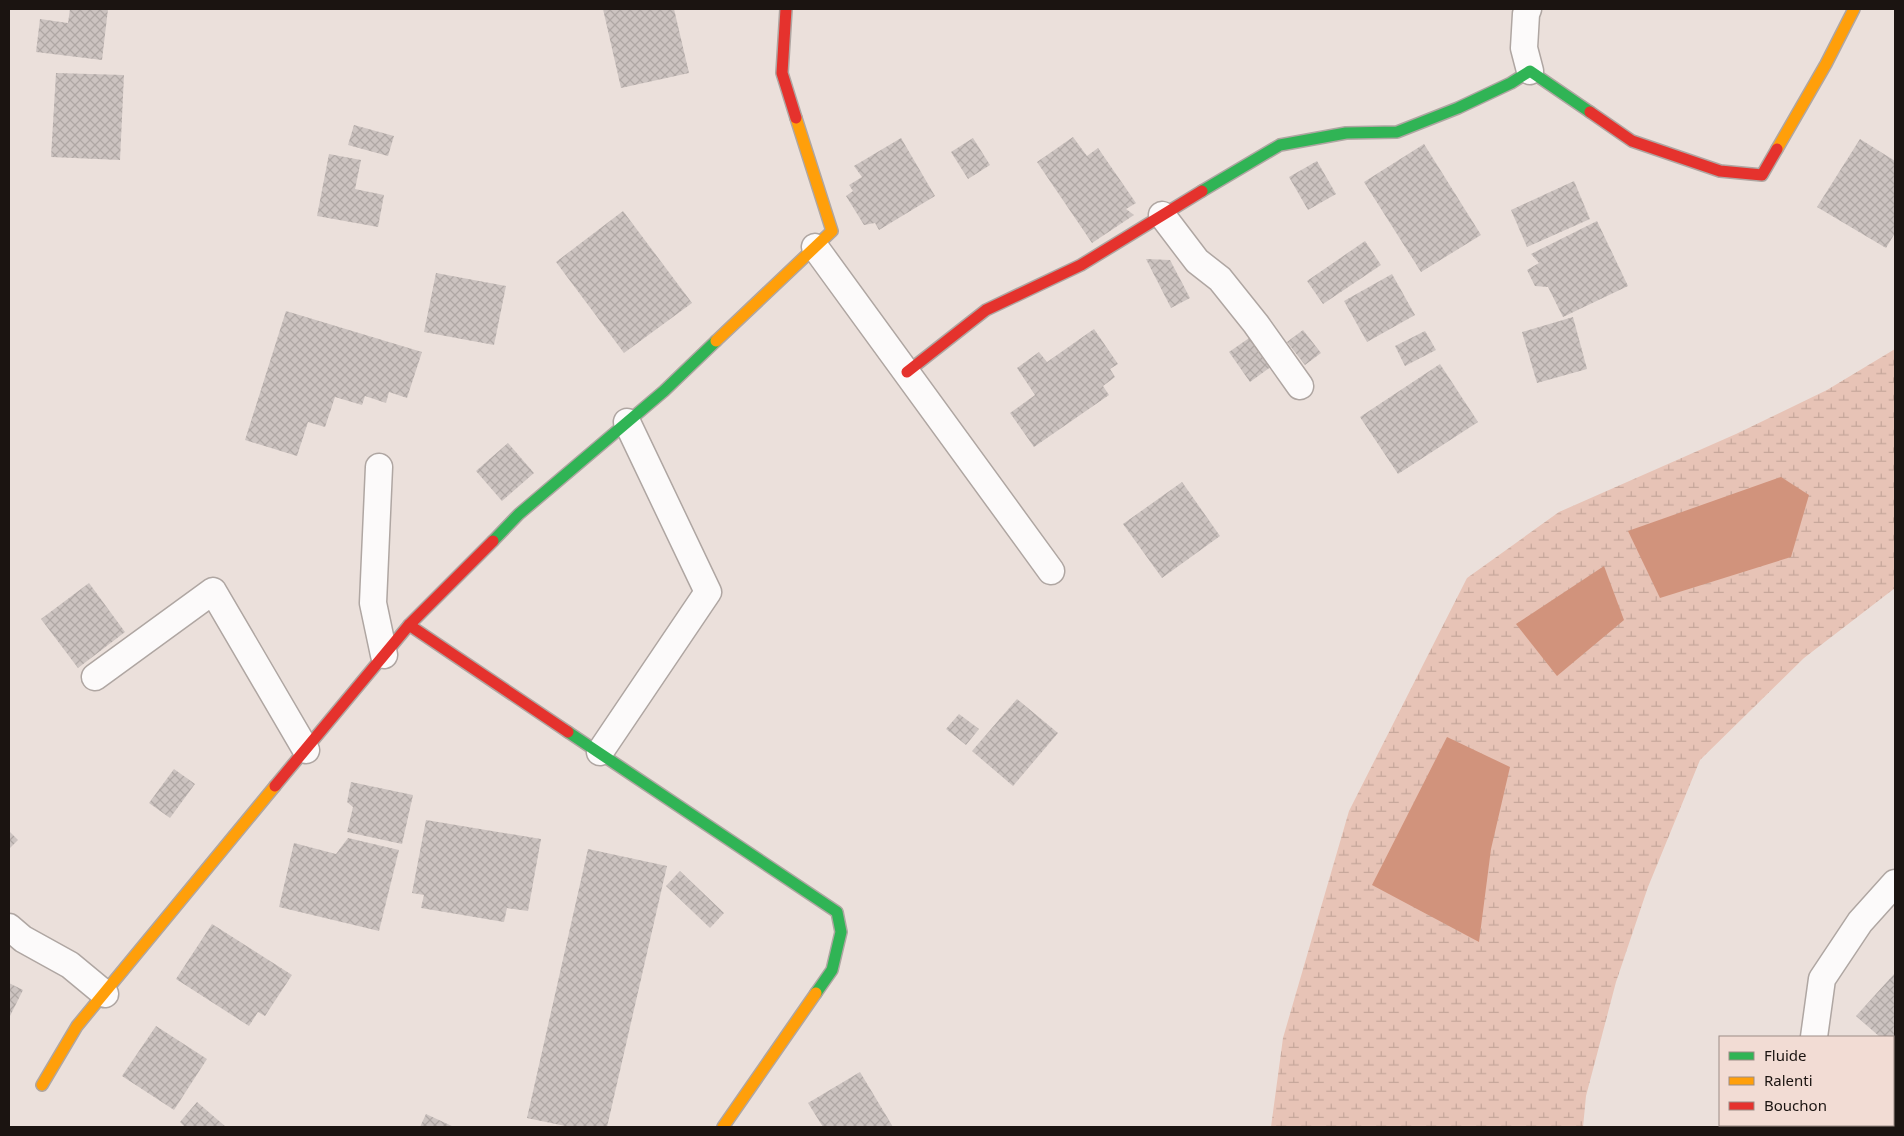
<svg xmlns="http://www.w3.org/2000/svg" width="1904" height="1136" font-family="'Noto Sans',sans-serif">
  <defs>
    <pattern id="wetland-marsh" width="20" height="14" patternUnits="userSpaceOnUse" patternTransform="scale(1.25)"><rect width="20" height="14" fill="#e7c3b6"/><path d="M1 5h8M5 5V1M11 12h8M15 12V8" fill="none" stroke="#c6a79b"/></pattern>
    <pattern id="building-cross-hatch" width="8" height="8" patternUnits="userSpaceOnUse" patternTransform="scale(1.25)"><rect width="8" height="8" fill="#ccc3c0"/><path d="M0 0l8 8M0 8l8-8" fill="none" stroke="#afa7a4"/></pattern>
  </defs>
  <rect width="100%" height="100%" fill="#ebe0db"/>
  <path fill="url(#wetland-marsh)" d="M1895 349V588L1804 658 1700 760 1648 887 1616 982 1586 1096 1583 1127H1271L1283 1038 1349 811 1467 578 1559 512 1736 434 1827 390Z"/>
  <g fill="#d1937c">
    <path d="M1781 477 1809 495 1791 557 1660 598 1628 531Z"/>
    <path d="M1604 566 1624 620 1557 676 1516 624Z"/>
    <path d="M1447 737 1510 767 1491 849 1479 942 1372 885Z"/>
  </g>
  <g fill="url(#building-cross-hatch)">
    <path d="M70 9H108L102 60 36 52 40 19 68 23Z"/>
    <path d="M603 9H674L689 73 621 88Z"/>
    <path d="M56 73 124 75 120 160 51 157Z"/>
    <path d="M354 125 394 136 388 156 348 145Z"/>
    <path d="M1073 137 1087 156 1098 148 1136 203 1126 209 1134 215 1092 243 1037 162Z"/>
    <path d="M901 138 935 196 879 230 875 223 864 225 846 196 853 191 849 185 862 177 854 166Z"/>
    <path d="M973 138 990 165 968 179 951 152Z"/>
    <path d="M1860 139 1895 161V233L1886 248 1817 207Z"/>
    <path d="M1424 144 1481 235 1421 272 1364 182Z"/>
    <path d="M329 154 361 160 355 189 384 195 378 227 317 216Z"/>
    <path d="M1317 161 1336 194 1308 210 1289 177Z"/>
    <path d="M1574 181 1590 219 1527 247 1511 210Z"/>
    <path d="M623 211 692 303 624 353 556 262Z"/>
    <path d="M1597 221 1628 286 1563 317 1548 287 1535 286 1527 270 1539 263 1531 254Z"/>
    <path d="M1365 241 1381 265 1323 304 1307 281Z"/>
    <path d="M1146 259 1170 260 1190 298 1171 308Z"/>
    <path d="M436 273 506 286 494 345 424 332Z"/>
    <path d="M1392 274 1415 315 1367 342 1344 301Z"/>
    <path d="M286 311 422 352 407 398 389 392 386 403 365 396 362 405 335 397 325 427 308 422 297 456 245 440Z"/>
    <path d="M1573 317 1587 369 1537 383 1522 332Z"/>
    <path d="M1094 329 1118 364 1110 369 1115 377 1103 386 1109 395 1034 447 1010 413 1035 395 1017 368 1039 352 1047 362Z"/>
    <path d="M1303 330 1321 353 1305 365 1287 342Z"/>
    <path d="M1425 331 1436 350 1405 366 1395 346Z"/>
    <path d="M1252 336 1272 366 1250 382 1229 352Z"/>
    <path d="M1440 364 1478 422 1398 474 1360 417Z"/>
    <path d="M508 443 534 473 502 501 476 471Z"/>
    <path d="M1182 482 1220 536 1162 578 1123 524Z"/>
    <path d="M89 583 125 632 78 668 41 619Z"/>
    <path d="M1017 699 1058 733 1013 786 972 751Z"/>
    <path d="M959 714 979 729 966 745 946 729Z"/>
    <path d="M174 769 195 784 170 818 149 803Z"/>
    <path d="M351 782 413 795 402 844 347 832 353 807 347 802Z"/>
    <path d="M426 820 541 839 528 911 507 908 504 922 421 908 424 895 412 893Z"/>
    <path d="M9 831 18 840 9 849Z"/>
    <path d="M348 838 399 850 379 931 279 907 294 843 336 854Z"/>
    <path d="M588 849 667 866 607 1127H570L527 1118Z"/>
    <path d="M680 871 724 913 710 928 666 886Z"/>
    <path d="M212 924 292 975 265 1016 258 1012 249 1026 176 979Z"/>
    <path d="M1895 973V1051L1893 1048V1037H1880L1856 1016Z"/>
    <path d="M9 983 23 990 9 1018Z"/>
    <path d="M156 1026 207 1059 174 1110 122 1076Z"/>
    <path d="M860 1072 893 1127H823L808 1103Z"/>
    <path d="M197 1102 226 1127H185L180 1122Z"/>
    <path d="M426 1114 454 1127H420Z"/>
  </g>
  <g fill="none" stroke-linecap="round" stroke-linejoin="round">
    <g stroke="#afa6a2" stroke-width="29">
      <g id="street">
        <path d="M1528 9 1526 14 1524 48 1530 71"/>
        <path d="M1162 215 1197 261 1220 279 1256 324 1300 386"/>
        <path d="M815 247 1051 571"/>
        <path d="M379 467 373 603 384 655"/>
        <path d="M95 677 213 591 306 750"/>
        <path d="M600 752 708 592 627 422"/>
        <path d="M9 927 23 939 70 965 105 994"/>
        <path d="M1814 1037 1822 979 1860 922 1895 883"/>
        <path d="M1796 1127 1797 1125"/>
      </g>
    </g>
    <g stroke="#afa6a2" stroke-width="14">
      <g id="fast">
        <path d="M1202 191 1280 145 1346 133 1397 132 1458 108 1511 83 1530 71 1590 112"/>
        <path d="M493 541 519 514 664 391 716 341"/>
        <path d="M568 732 837 912 841 932 832 970 816 993"/>
      </g>
    </g>
    <g stroke="#afa6a2" stroke-width="14">
      <g id="slow">
        <path d="M1777 149 1826 64 1854 9"/>
        <path d="M716 341 832 231 796 118"/>
        <path d="M42 1085 77 1026 275 786"/>
        <path d="M723 1127 816 993"/>
      </g>
    </g>
    <g stroke="#afa6a2" stroke-width="14">
      <g id="jam">
        <path d="M786 9 782 73 796 118"/>
        <path d="M1590 112 1632 141 1720 171 1762 175 1777 149"/>
        <path d="M907 372 986 310 1081 265 1202 191"/>
        <path d="M409 625 568 732"/>
        <path d="M275 786 409 625 493 541"/>
      </g>
    </g>
    <use href="#street" stroke="#fcfafa" stroke-width="26"/>
    <use href="#fast" stroke="#30b455" stroke-width="11"/>
    <use href="#slow" stroke="#ff9f0a" stroke-width="11"/>
    <use href="#jam" stroke="#e5322d" stroke-width="11"/>
  </g>
  <rect width="1904" height="1136" fill="none" stroke="#1b1411" stroke-width="20"/>
  <rect x="1719" y="1036" width="175" height="90" fill="#f2dcd4" stroke="#9c8c86"/>
  <rect x="1729" y="1052" width="25" height="8" fill="#30b455" stroke="#9c8c86"/>
  <text x="1764" y="1061" font-size="15" fill="#1b1411">Fluide</text>
  <rect x="1729" y="1077" width="25" height="8" fill="#ff9f0a" stroke="#9c8c86"/>
  <text x="1764" y="1086" font-size="15" fill="#1b1411">Ralenti</text>
  <rect x="1729" y="1102" width="25" height="8" fill="#e5322d" stroke="#9c8c86"/>
  <text x="1764" y="1111" font-size="15" fill="#1b1411">Bouchon</text>
</svg>
